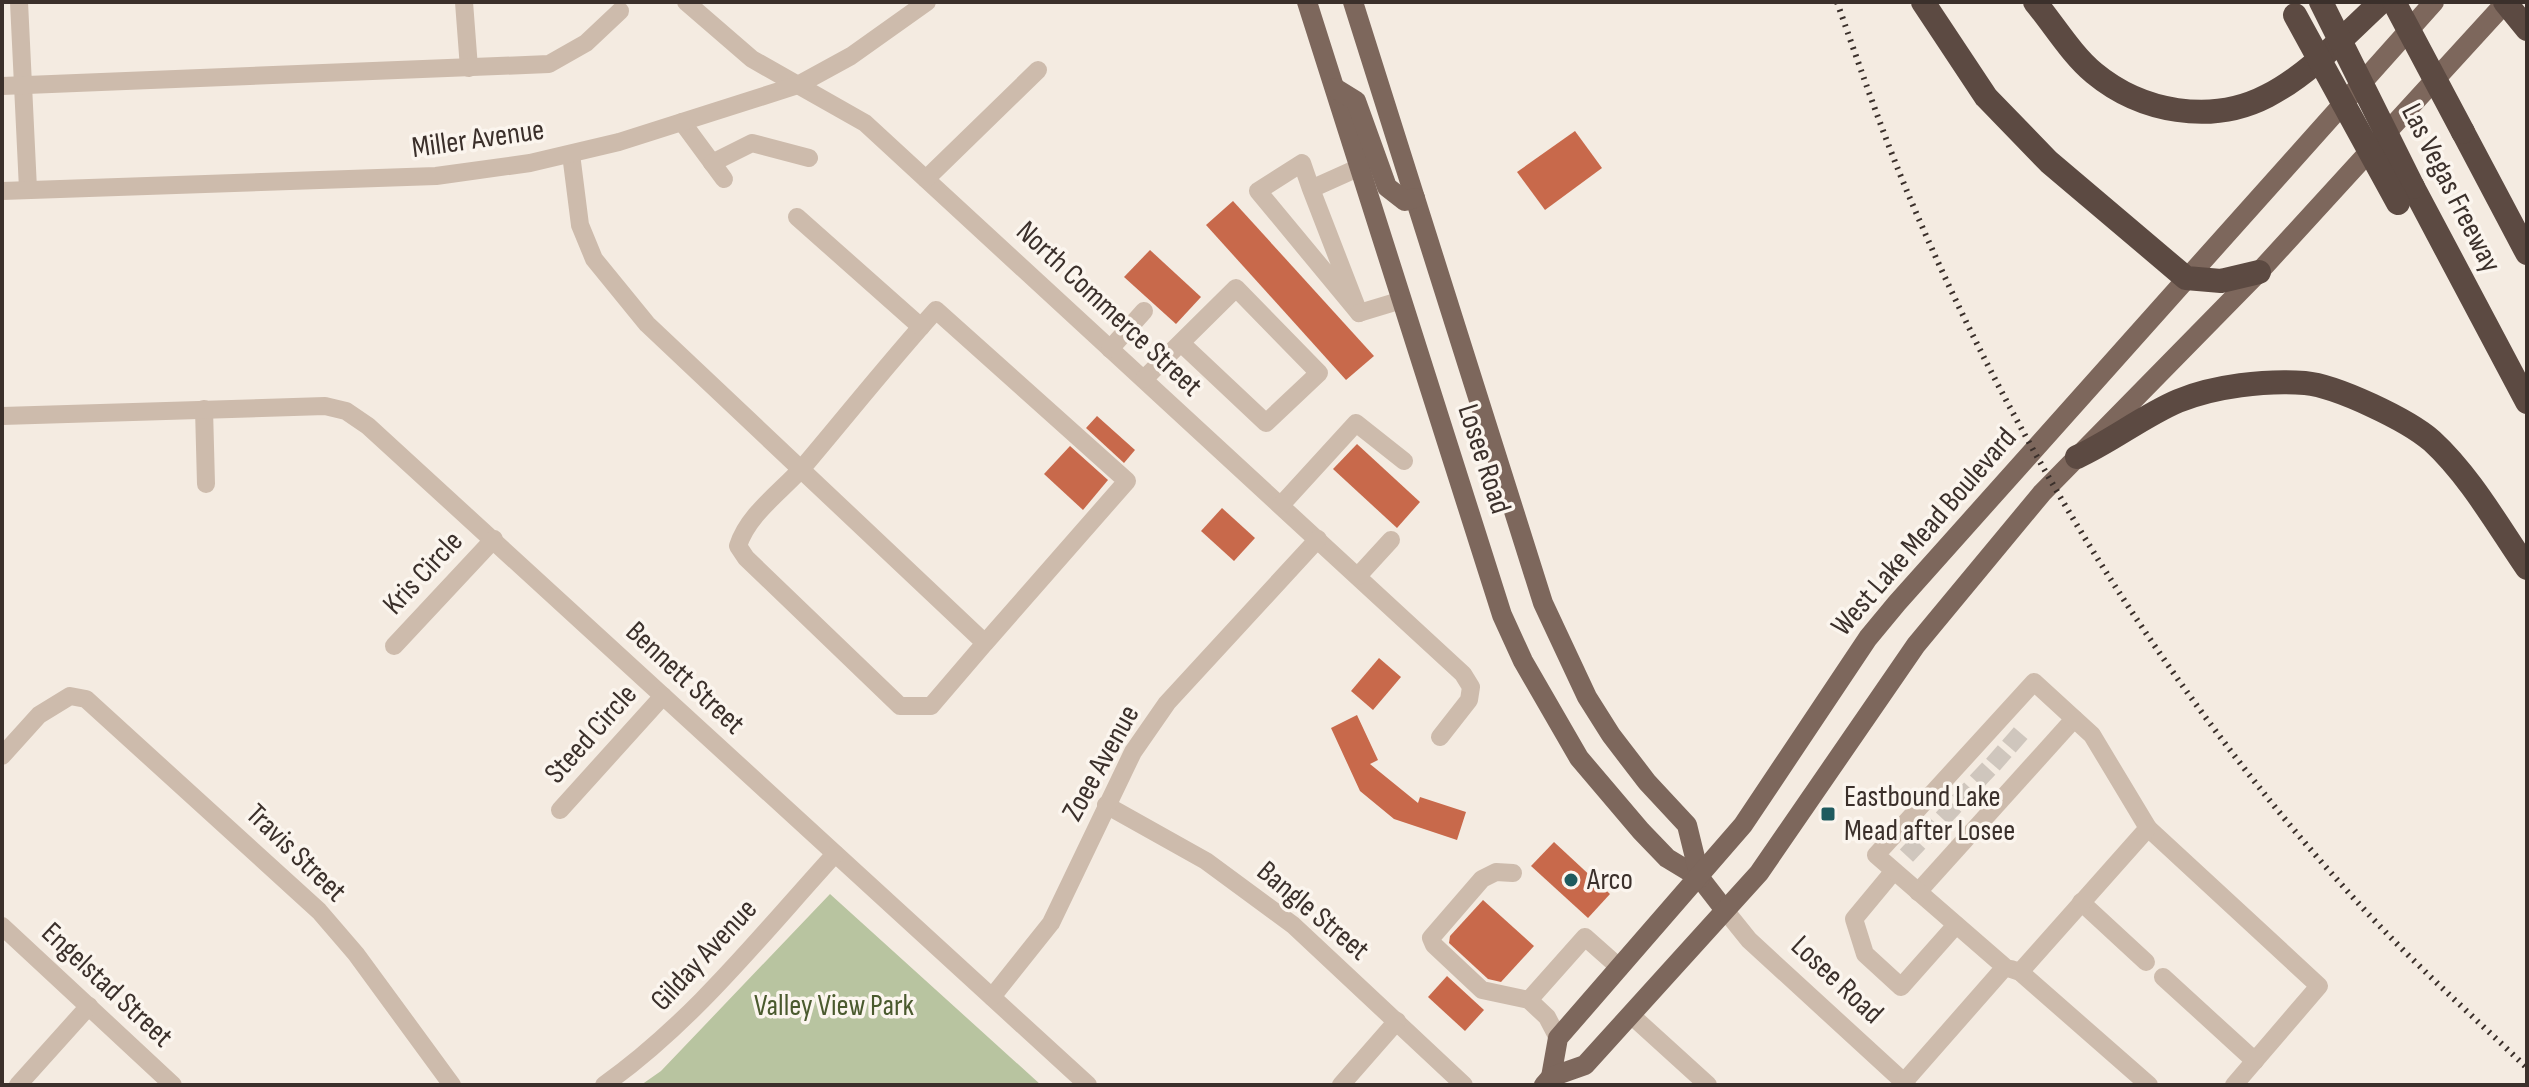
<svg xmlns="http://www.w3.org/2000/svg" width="2529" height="1087" font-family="'Sofia Sans Condensed',sans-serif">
  <rect width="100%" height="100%" fill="#f4ebe1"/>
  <path fill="#b8c4a0" d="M830 894 1041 1085H641L661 1071Z"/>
  <g fill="#c8694b">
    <path d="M1575 131 1602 168 1545 210 1517 172Z"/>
    <path d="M1233 201 1374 356 1346 380 1206 225Z"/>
    <path d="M1150 250 1201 297 1176 324 1124 277Z"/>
    <path d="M1097 416 1135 450 1124 463 1086 428Z"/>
    <path d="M1357 444 1420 502 1397 528 1333 469Z"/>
    <path d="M1070 446 1108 480 1083 510 1044 474Z"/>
    <path d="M1222 508 1255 538 1234 561 1201 531Z"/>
    <path d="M1379 658 1401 677 1373 710 1351 691Z"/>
    <path d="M1357 715 1378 760 1370 764 1418 803 1420 797 1466 812 1457 840 1394 819 1360 791 1331 728Z"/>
    <path d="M1554 842 1610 894 1588 918 1531 866Z"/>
    <path d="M1483 900 1534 946 1501 982 1488 979 1449 943 1450 936Z"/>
    <path d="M1447 976 1484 1010 1465 1031 1428 997Z"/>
  </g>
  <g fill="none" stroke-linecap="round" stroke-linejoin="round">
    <g stroke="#cfc6bd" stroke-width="18" stroke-dasharray="18 9" stroke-linecap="butt">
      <path d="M2008 734 2023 747"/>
      <path d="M1992 752 2007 765"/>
      <path d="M1976 769 1991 783"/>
      <path d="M1958 789 1972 802"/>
      <path d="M1942 806 1957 820"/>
      <path d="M1924 825 1939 838"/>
      <path d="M1906 843 1921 857"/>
    </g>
    <g stroke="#cdbbac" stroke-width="18">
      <path d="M19 2 28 189"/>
      <path d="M464 2 469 68"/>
      <path d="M686 2 752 59 865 123 1463 674 1471 687 1469 700 1440 737"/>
      <path d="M2 86 549 64 586 43 620 11"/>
      <path d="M682 122 724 179"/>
      <path d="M571 154 580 225 594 259 647 324 985 643 1127 481 936 310C890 361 848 414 804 466 782 491 748 514 738 546L746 558 900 706H931L985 643"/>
      <path d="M712 163 752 143 809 158"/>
      <path d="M926 179 1038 70"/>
      <path d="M1311 189 1359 313 1258 191 1302 163 1311 189 1360 167"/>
      <path d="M2 191 436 176 530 163 619 142 798 85 851 56 927 2"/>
      <path d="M797 217 921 327"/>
      <path d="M1359 313 1402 300"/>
      <path d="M1110 349 1144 311"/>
      <path d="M1144 379 1236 288 1319 373 1266 423 1181 343"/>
      <path d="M204 409 206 484"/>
      <path d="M2 416 325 406 346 411 368 426 1088 1085"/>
      <path d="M1281 505 1356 423 1404 461"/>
      <path d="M1358 576 1391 540"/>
      <path d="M394 646 494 539"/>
      <path d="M2 756 39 715 70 696 86 699 319 911 356 954 452 1085"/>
      <path d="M1106 805 1206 861 1293 925 1464 1085"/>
      <path d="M560 810 663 696"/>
      <path d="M2148 828 2319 986 2234 1085"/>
      <path d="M1893 872 1854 919 1865 954 1901 987 1956 925"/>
      <path d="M1513 873 1496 872 1482 879 1431 938 1434 945 1482 990 1529 1000"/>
      <path d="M1918 892 2074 719"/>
      <path d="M2081 902 2146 962"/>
      <path d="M1724 909 1749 940 1907 1085"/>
      <path d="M2 926 173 1085"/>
      <path d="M2011 969 2020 972 2149 1085"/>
      <path d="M2163 977 2255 1061"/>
      <path d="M992 997 1051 923 1133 752 1167 703 1318 539"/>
      <path d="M1631 1015 1708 1085"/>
      <path d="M1558 1038 1547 1017 1529 1000 1585 937 1620 968"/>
      <path d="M1904 1082 2005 967 1876 855 2034 682 2092 735 2148 828 2020 972"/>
      <path d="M18 1085 89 1006"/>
      <path d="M604 1085C693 1022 762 934 835 854"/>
      <path d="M1341 1085 1397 1021"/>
    </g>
    <g stroke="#7d675c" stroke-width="20">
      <path d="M1307 2 1502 615 1523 661 1579 758 1641 831 1667 858 1700 878 1724 909"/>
      <path d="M1353 2 1543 603 1587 697 1611 735 1647 782 1687 825 1700 878"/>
      <path d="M1335 88 1356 101 1387 187 1405 201 1415 198"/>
      <path d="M1551 1077 1558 1038 1743 825 1868 638 1897 603 2434 2"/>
      <path d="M1544 1085 1551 1077 1585 1065 1759 873 1916 645 2042 493 2259 272 2506 2"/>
    </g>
    <g stroke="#5c4a42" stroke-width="24">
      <path d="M1923 2 1986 97 2049 162 2186 278 2221 281 2259 272"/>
      <path d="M2035 2C2054 25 2072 55 2094 73 2141 112 2211 125 2267 96 2310 74 2346 34 2381 2"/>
      <path d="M2505 2 2527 29"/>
      <path d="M2463 132 2527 253"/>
      <path d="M2413 187 2527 402"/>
      <path d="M2077 457C2112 441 2143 416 2178 401 2214 386 2266 380 2305 383 2337 386 2408 420 2432 441 2470 476 2498 526 2527 568"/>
    </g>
    <path stroke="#3b302b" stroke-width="6" stroke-dasharray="2 6" stroke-linecap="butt" d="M1837 2C1860 67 1882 132 1909 196 2018 455 2181 715 2374 920 2423 972 2476 1019 2527 1068"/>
    <g stroke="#5c4a42" stroke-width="24">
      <path d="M2321 2 2413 187"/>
      <path d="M2394 2 2463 132"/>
      <path d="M2295 15 2398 203"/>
    </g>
  </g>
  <g fill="#1f5a5e" stroke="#fbf5ee" stroke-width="3">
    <rect x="1820" y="806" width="16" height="16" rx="4"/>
    <circle cx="1571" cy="880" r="8"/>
  </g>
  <g text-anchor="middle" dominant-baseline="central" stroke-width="7" stroke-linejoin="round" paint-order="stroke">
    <g font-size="30" fill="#3b302b" stroke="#fbf5ee">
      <text transform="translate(478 139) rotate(-8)">Miller Avenue</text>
      <text transform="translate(2451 188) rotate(63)">Las Vegas Freeway</text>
      <text transform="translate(1109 309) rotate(43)">North Commerce Street</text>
      <text transform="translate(1484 459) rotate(72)">Losee Road</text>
      <text transform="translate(1924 532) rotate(-49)">West Lake Mead Boulevard</text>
      <text transform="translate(423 573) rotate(-47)">Kris Circle</text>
      <text transform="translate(685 678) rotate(43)">Bennett Street</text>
      <text transform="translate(591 734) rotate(-48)">Steed Circle</text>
      <text transform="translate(1101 763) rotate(-61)">Zoee Avenue</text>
      <text transform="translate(296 853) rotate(44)">Travis Street</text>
      <text transform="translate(1313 911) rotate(40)">Bangle Street</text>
      <text transform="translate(704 955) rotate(-47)">Gilday Avenue</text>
      <text transform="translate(1837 980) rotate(43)">Losee Road</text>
      <text transform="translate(107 985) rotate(43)">Engelstad Street</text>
    </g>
    <g font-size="30" fill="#3b302b" stroke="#fbf5ee" text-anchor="start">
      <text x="1844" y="797">Eastbound Lake<tspan x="1844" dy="34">Mead after Losee</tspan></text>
      <text x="1587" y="880">Arco</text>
    </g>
    <g font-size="30" fill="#4a5a2e" stroke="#fbf5ee">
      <text x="834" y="1006">Valley View Park</text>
    </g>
  </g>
  <rect width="2529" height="1087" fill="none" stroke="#3b302b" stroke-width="8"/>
</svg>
